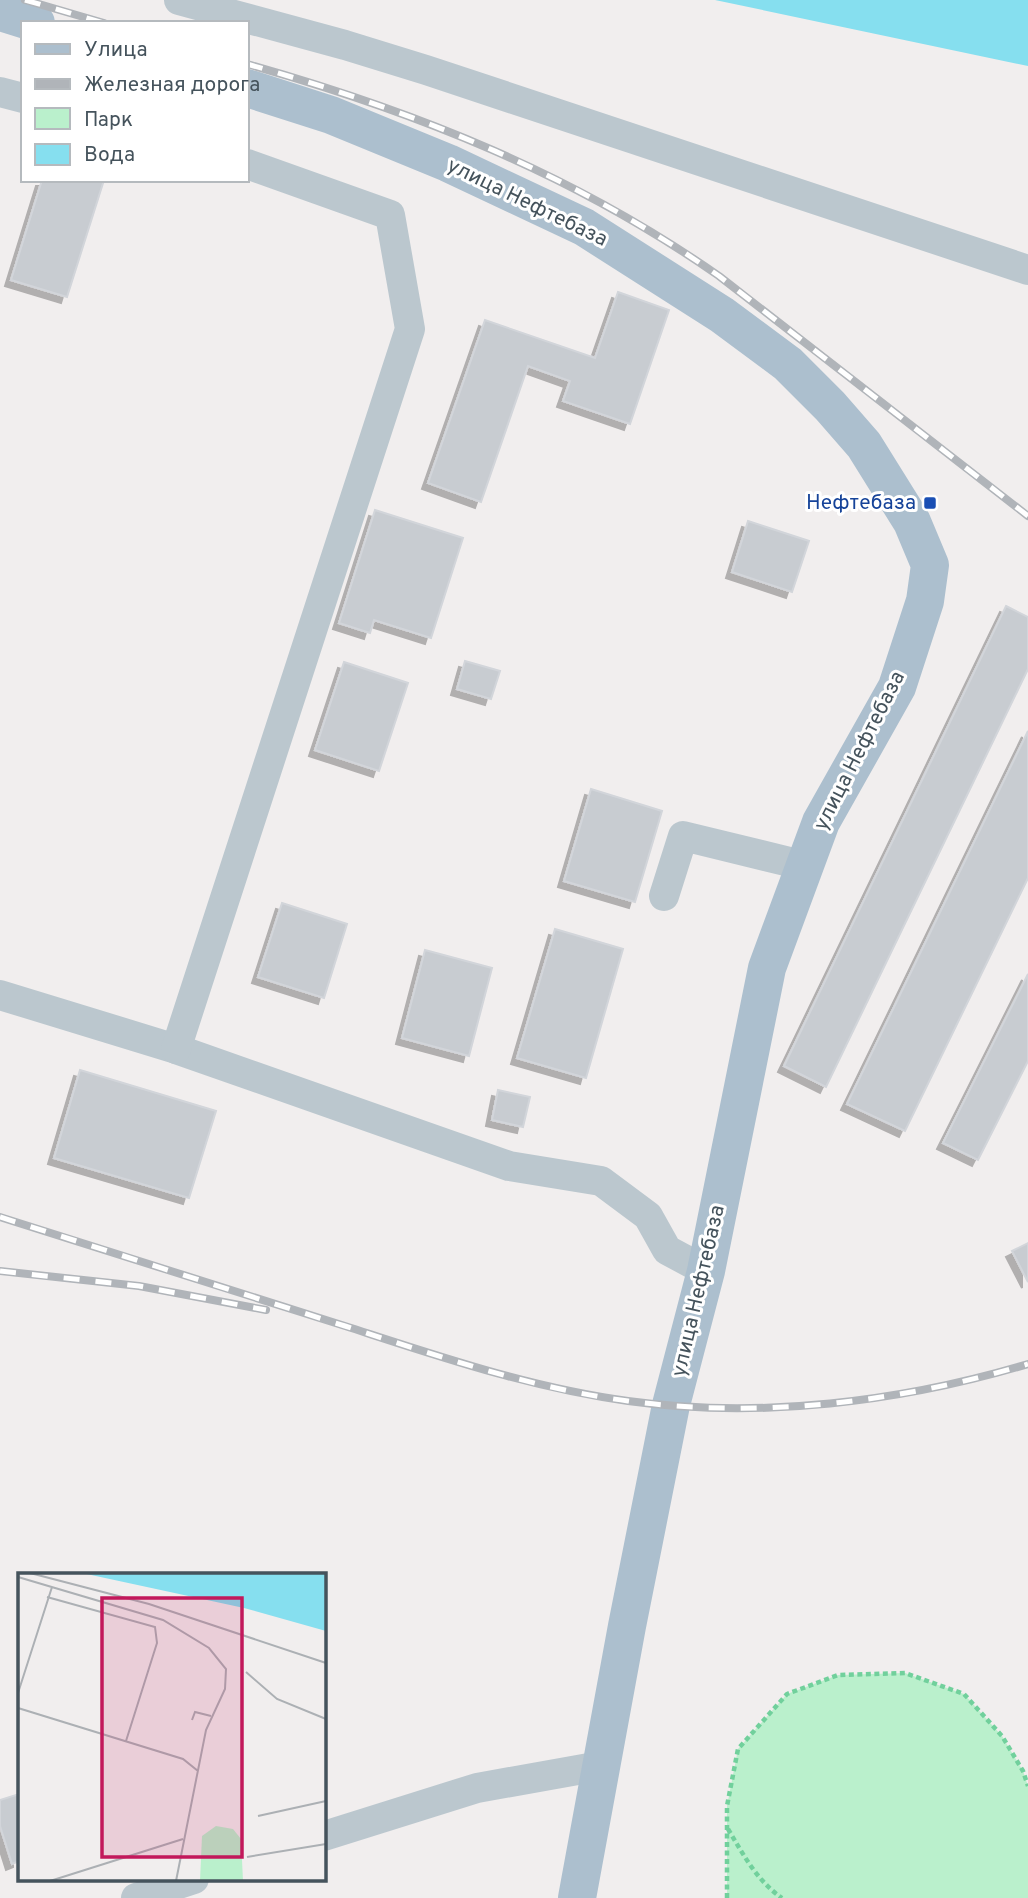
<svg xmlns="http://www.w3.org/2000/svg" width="1028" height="1898" font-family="Overpass,sans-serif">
  <defs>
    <filter id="shadow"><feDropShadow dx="-6" dy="6" stdDeviation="0" flood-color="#0004"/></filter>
  </defs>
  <rect width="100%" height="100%" fill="#f1eeee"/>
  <path fill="#baf0cc" d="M905 1673 964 1694 1002 1736 1023 1771 1028 1786V1898H727V1806L738 1749 787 1694 838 1675Z"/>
  <path fill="#86dfef" d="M715 0H1028V66Z"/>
  <g fill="#c8ccd1" stroke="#d2d5da" stroke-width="2" filter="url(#shadow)">
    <path d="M42 180H104L67 297 11 280Z"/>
    <path d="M618 292 669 310 630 424 563 401 570 381 528 366 481 502 428 483 485 320 595 358Z"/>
    <path d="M375 510 463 538 431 638 374 620 370 633 339 623Z"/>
    <path d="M748 521 809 541 792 592 732 572Z"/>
    <path d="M1006 606 1028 617V669L826 1087 784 1066Z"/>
    <path d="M465 661 500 671 491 699 457 689Z"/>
    <path d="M344 662 408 683 379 771 315 750Z"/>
    <path d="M1028 731V878L905 1131 847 1104Z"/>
    <path d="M591 789 662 811 635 902 564 881Z"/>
    <path d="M282 903 347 924 324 998 258 977Z"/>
    <path d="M555 929 623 949 586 1078 517 1058Z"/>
    <path d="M425 950 492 968 469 1056 402 1038Z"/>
    <path d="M1028 974V1061L978 1160 943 1143Z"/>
    <path d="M80 1070 216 1111 189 1198 54 1158Z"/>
    <path d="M498 1090 530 1097 523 1127 492 1120Z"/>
    <path d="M1028 1243V1282L1012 1251Z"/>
    <path d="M19 1794V1861L12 1864 0 1826V1800Z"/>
  </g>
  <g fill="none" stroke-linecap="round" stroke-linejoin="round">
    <g stroke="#71d09c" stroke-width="4.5" stroke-dasharray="5 3.5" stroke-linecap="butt">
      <path d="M728 1829C743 1854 757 1881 782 1898"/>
      <path d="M727 1898V1806L738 1749 787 1694 838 1675 905 1673 964 1694 1002 1736 1023 1771 1028 1786"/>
    </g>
    <g stroke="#bbc7ce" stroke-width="30">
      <path d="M179 0 345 45 426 70 1028 270"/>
      <path d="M0 92 23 98"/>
      <path d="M664 896 683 836 806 866"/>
      <path d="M0 995 176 1049 509 1166 601 1181 648 1216 667 1250 706 1271"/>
      <path d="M176 1049 410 329 390 215 247 164"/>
      <path d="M324 1836 477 1788 600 1766"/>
      <path d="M136 1898 194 1879"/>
    </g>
    <g stroke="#acbfce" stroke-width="38">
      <path d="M0 12 36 23"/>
      <path d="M247 88 331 115 448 163 584 227 722 315 788 364 830 406 864 445 912 522 930 565 925 601 897 687 821 822 767 968 706 1271 671 1405 627 1626 577 1898"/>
    </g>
    <g stroke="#b0b4b9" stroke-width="8">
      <g id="rail">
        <path d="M25 0 104 23"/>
        <path d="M247 64C417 112 573 174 719 276L1028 516"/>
        <path d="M0 1217C115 1253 230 1290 345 1326 438 1356 531 1388 628 1401 760 1419 901 1402 1028 1364"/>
        <path d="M0 1271 139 1286 266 1310"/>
      </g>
    </g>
    <use href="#rail" stroke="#fff" stroke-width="5" stroke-dasharray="16" stroke-linecap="butt"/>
  </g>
  <rect fill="#1a4fb4" stroke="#fff" stroke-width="2.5" x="923" y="496" width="14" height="14" rx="3.5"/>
  <g text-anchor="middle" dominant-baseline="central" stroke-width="6" stroke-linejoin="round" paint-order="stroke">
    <g font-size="21" fill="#45535c" stroke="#fff">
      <text transform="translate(527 203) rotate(26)">улица Нефтебаза</text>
      <text transform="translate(860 751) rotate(-63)">улица Нефтебаза</text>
      <text transform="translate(699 1291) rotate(-77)">улица Нефтебаза</text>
    </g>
    <g font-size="21" fill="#164399" stroke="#fff" text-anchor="end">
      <text x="916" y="503">Нефтебаза</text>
    </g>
  </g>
  <g transform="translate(18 1573)">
    <rect width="308" height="308" fill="#f1eeee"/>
    <path d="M198 253 215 256 223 266 225 308H182L184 263Z" fill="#baf0cc"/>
    <path d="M64 0H308V58L226 35Z" fill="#86dfef"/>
    <path fill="none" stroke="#acb0b4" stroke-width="2" d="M12 0 131 31 308 90M0 4 145 47 191 75 208 96 207 116 188 157 158 308M29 24 137 54 139 70 108 168M228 99 259 126 308 146M0 120 34 14M0 135 165 186 180 198M174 147 177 139 193 143M240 243 308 228M229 284 308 271M32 308 165 266"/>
    <path fill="#c2185b" fill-opacity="0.15" stroke="#c2185b" stroke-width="3.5" d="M84 25H224V284H84Z"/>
    <rect width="308" height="308" fill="none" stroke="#45535c" stroke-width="3.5"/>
  </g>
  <rect x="21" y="21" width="228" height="161" fill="#ffffff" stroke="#b5babe" stroke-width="2"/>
  <rect x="35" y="44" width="35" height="10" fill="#acbfce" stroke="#b5babe" stroke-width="2"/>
  <text x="84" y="56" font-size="21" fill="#45535c">Улица</text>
  <rect x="35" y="79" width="35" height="10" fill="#b0b4b9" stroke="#b5babe" stroke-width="2"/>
  <text x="84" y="91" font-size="21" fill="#45535c">Железная дорога</text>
  <rect x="35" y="108" width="35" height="21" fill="#baf0cc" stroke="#b5babe" stroke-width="2"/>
  <text x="84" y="126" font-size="21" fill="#45535c">Парк</text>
  <rect x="35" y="144" width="35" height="21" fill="#86dfef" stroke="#b5babe" stroke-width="2"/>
  <text x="84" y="161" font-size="21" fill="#45535c">Вода</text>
</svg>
